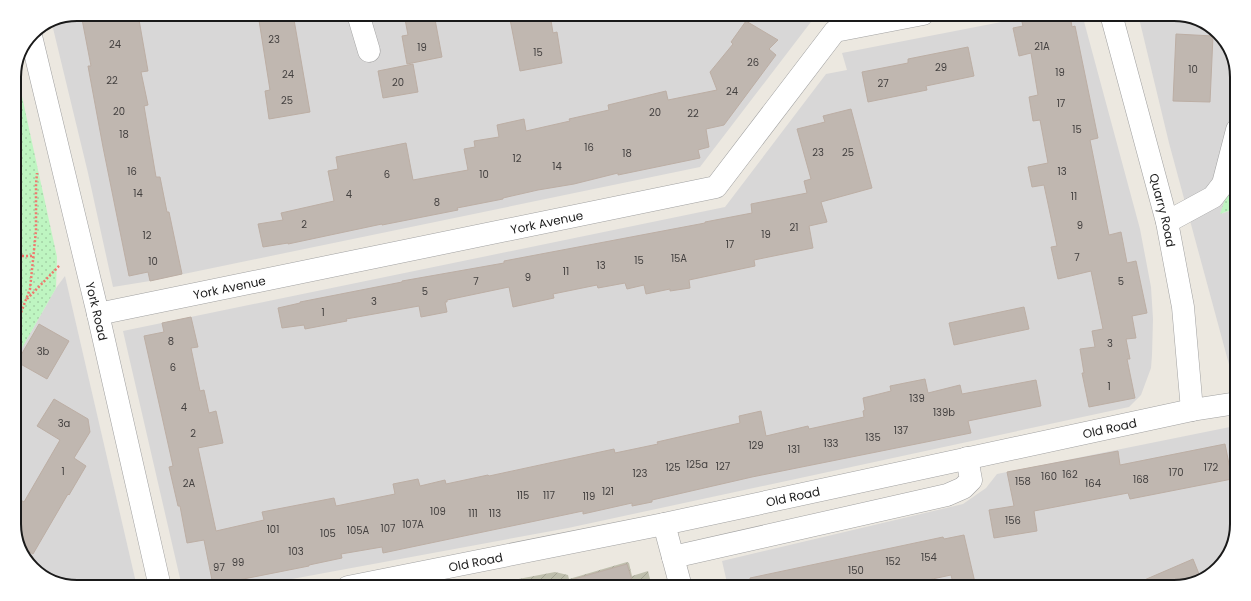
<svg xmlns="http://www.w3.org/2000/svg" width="1251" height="601" font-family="Poppins,sans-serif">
  <defs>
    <pattern id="construction-furrows" width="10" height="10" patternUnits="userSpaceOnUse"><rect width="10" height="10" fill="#bfbfad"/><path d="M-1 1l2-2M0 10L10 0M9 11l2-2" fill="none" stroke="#a4a494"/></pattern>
    <pattern id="park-dots" width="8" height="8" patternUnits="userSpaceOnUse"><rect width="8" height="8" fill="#bef5c1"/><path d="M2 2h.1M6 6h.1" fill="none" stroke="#a3d1a5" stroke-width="1.8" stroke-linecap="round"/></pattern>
  </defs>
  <rect width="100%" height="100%" fill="#ece8e0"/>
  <g fill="#d8d7d7">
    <path d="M77 14H817L700 167 150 281 113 287 88 173 52 24Z"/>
    <path d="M1042 14H1082L1140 229 1151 287 1153 319 1152 355 1151 368 1141 395 1129 407 568 528 249 587H182L123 331 725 207 826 74 847 70 842 53Z"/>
    <path d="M1138 14H1174L1202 20 1227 42 1237 73V164L1221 214 1237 208V382L1234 383 1169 143Z"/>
    <path d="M65 276 137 587H77L49 581 25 559 14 528V362L56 288Z"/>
    <path d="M1230 427H1237V524L1231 552 1209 577 1174 587H728L722 561 963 504 986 488 997 474Z"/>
  </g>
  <path fill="url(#construction-furrows)" d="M627 562 629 563 632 576 648 571 652 587H510L508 581 555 572 568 575 569 579Z"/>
  <g fill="url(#park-dots)">
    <path d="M16 69 57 257 56 288 14 362V73Z"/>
    <path d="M1237 164V208L1220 214Z"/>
  </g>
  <g fill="#c0b7b0" stroke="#bcaea4">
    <path d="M81 14H138L148 71 141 72 148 105 144 106 156 177H160L167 212H169L182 274 150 281 148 272 129 276 103 147 88 66H91Z"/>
    <path d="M258 14H293L310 112 269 119 265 91 270 90Z"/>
    <path d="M404 14H434L442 57 407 64 402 36 408 35Z"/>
    <path d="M509 14H550L553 33 557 32 562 63 520 71Z"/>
    <path d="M1042 14H1070L1072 27 1075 26 1098 138 1090 140 1109 235 1121 232 1127 263 1136 261 1147 313 1132 316 1136 338 1126 339 1130 359H1127L1135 398 1089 407 1082 373H1084L1080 349 1095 347 1092 331 1103 329 1091 271 1058 279 1051 247 1057 246 1044 185 1032 187 1028 167 1048 163 1040 120 1033 121 1029 97 1038 95 1031 53 1019 56 1013 28 1023 26 1021 18Z"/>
    <path d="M746 21 778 40 769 49 776 55 724 125 706 129 709 147 698 150 700 158 618 175V173L574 184 538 190 503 198V199L457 208 458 210 382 225V224L288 244V243L263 247 258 224 283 220 281 213 334 201 328 171 338 169 336 157 406 143 413 180 468 170 464 149 475 147 474 141 499 137 497 125 524 119 526 131 570 121 569 119 609 110 608 105 666 91 668 100 717 90 710 72 733 44 731 42Z"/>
    <path d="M1176 34 1213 36 1210 102 1173 101Z"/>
    <path d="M968 47 974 76 926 86 927 90 868 102 862 72 908 63V59Z"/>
    <path d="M413 64 418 92 383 98 378 71Z"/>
    <path d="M851 109 872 188 821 202 827 222 809 226 813 248 754 260 755 266 689 280 690 288 670 291V289L646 294 644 285 627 289 625 283 598 288 597 285 553 294 554 298 513 307 509 287 447 300V302H445L447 312 421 317 419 306 346 319 347 321 305 329 304 325 282 328 278 308 300 303V302L402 282V281L504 263V261L705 223V222L752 213 751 204 807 193 804 181 811 179 797 129 825 122 823 116Z"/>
    <path d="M1024 307 1029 329 954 345 949 323Z"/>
    <path d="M191 317 198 347 191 348 200 391 204 390 209 413 216 411 223 443 198 448 216 531 264 520 262 512 334 498 336 506 395 494 393 484 418 479 420 486 445 480 446 484 488 475 489 476 614 449 615 453 658 444 657 442 740 423 739 416 761 411 766 436 808 426 809 429 864 417 863 411 865 410 863 398 891 391 890 386 925 379 928 393 960 385 962 394 1036 380 1041 406 968 421 971 433 752 477 652 500V502L632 506V503L583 514V511L383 553 382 547 341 554 342 558 309 565V566L213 585 204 540 187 543 180 506H178L169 467 173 466 144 336 164 332 162 323Z"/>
    <path d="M39 324 69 341 47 379 17 362Z"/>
    <path d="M54 399 88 419 90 432 74 458 86 466 69 495 68 494 33 554 20 546 14 528V496L24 502 60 440 37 426Z"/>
    <path d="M1225 444 1232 479 1130 499 1128 493 1034 511 1037 531 994 538 989 510 1014 506 1007 472 1118 451 1120 465Z"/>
    <path d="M964 535 976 587H954L951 575 895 587H751L750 578 943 537 944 539Z"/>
    <path d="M1193 559 1201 579 1174 587H1136L1135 584Z"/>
    <path d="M627 564 634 587H568L567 581Z"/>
  </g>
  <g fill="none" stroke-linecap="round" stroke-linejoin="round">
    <g stroke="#a1a1a1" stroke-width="23">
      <g id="minor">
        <path d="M358 14 369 51"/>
        <path id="s1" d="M1111 14 1167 222 1183 307 1192 410"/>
        <path id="s2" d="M31 36 98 314 160 587"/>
        <path d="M1167 222 1213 197 1223 184 1237 130"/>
        <path id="s3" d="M98 314 716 187 835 31 923 14"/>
        <path d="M664 524 681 587"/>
        <path d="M673 557 947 495 963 488 971 480 967 458"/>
        <path id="s4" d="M348 587 664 524 1192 410 1237 403"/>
      </g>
    </g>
    <g stroke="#f0786d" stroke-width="2.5" stroke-dasharray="2 2" stroke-linecap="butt">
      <path d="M14 256H34"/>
      <path d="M27 299 60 265"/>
      <path d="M14 331 30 289 36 231V184L37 173"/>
    </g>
    <use href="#minor" stroke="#fff" stroke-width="22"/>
  </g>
  <g text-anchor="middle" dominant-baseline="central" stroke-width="3" stroke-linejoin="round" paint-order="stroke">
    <g font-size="10" fill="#444140">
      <text x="274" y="39">23</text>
      <text x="115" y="44">24</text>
      <text x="1042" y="46">21A</text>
      <text x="422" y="47">19</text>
      <text x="538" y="52">15</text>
      <text x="753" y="62">26</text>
      <text x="941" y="67">29</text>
      <text x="1193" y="69">10</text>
      <text x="1060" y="72">19</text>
      <text x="288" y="74">24</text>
      <text x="112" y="80">22</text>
      <text x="398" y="82">20</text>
      <text x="883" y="83">27</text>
      <text x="732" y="91">24</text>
      <text x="287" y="100">25</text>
      <text x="1061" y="103">17</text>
      <text x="119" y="111">20</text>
      <text x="655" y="112">20</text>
      <text x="693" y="113">22</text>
      <text x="1077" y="129">15</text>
      <text x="124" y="134">18</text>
      <text x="589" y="147">16</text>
      <text x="818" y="152">23</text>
      <text x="848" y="152">25</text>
      <text x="627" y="153">18</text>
      <text x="517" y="158">12</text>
      <text x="557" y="166">14</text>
      <text x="132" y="171">16</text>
      <text x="1062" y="171">13</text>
      <text x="387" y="174">6</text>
      <text x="484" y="174">10</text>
      <text x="138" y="193">14</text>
      <text x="349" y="194">4</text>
      <text x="1074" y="196">11</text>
      <text x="437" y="202">8</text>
      <text x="304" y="224">2</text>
      <text x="1080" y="225">9</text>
      <text x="794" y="227">21</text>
      <text x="766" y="234">19</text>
      <text x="147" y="235">12</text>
      <text x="730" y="244">17</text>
      <text x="1077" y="257">7</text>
      <text x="679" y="258">15A</text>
      <text x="639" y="260">15</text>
      <text x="153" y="261">10</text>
      <text x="601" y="265">13</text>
      <text x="566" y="271">11</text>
      <text x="528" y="277">9</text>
      <text x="476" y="281">7</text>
      <text x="1121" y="281">5</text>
      <text x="425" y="291">5</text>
      <text x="374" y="301">3</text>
      <text x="323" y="312">1</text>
      <text x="171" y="341">8</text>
      <text x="1110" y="343">3</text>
      <text x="43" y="351">3b</text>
      <text x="173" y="367">6</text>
      <text x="1109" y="386">1</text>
      <text x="917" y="398">139</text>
      <text x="184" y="407">4</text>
      <text x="944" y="412">139b</text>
      <text x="64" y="423">3a</text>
      <text x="901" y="430">137</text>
      <text x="193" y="433">2</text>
      <text x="873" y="437">135</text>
      <text x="831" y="443">133</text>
      <text x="756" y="445">129</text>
      <text x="794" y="449">131</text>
      <text x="697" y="464">125a</text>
      <text x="723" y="466">127</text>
      <text x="673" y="467">125</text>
      <text x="1211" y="467">172</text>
      <text x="63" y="471">1</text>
      <text x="1176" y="472">170</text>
      <text x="640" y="473">123</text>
      <text x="1070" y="474">162</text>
      <text x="1049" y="476">160</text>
      <text x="1141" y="479">168</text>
      <text x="1023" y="481">158</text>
      <text x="189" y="483">2A</text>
      <text x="1093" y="483">164</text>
      <text x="608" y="491">121</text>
      <text x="523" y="495">115</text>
      <text x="549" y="495">117</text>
      <text x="589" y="496">119</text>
      <text x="438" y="511">109</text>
      <text x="473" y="513">111</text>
      <text x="495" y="513">113</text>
      <text x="1013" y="520">156</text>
      <text x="413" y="524">107A</text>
      <text x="388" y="528">107</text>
      <text x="273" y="529">101</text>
      <text x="358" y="530">105A</text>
      <text x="328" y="533">105</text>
      <text x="296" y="551">103</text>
      <text x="929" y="557">154</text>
      <text x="893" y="561">152</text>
      <text x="238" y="562">99</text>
      <text x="219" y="567">97</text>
      <text x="856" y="570">150</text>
    </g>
    <g font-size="12" fill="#1a1a1a" stroke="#fff">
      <text stroke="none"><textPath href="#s1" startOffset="203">Quarry Road</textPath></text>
      <text stroke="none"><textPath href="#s3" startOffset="458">York Avenue</textPath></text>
      <text stroke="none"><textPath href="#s3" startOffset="134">York Avenue</textPath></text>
      <text stroke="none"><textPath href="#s2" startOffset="283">York Road</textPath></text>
      <text stroke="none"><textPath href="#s4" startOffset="778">Old Road</textPath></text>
      <text stroke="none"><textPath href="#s4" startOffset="454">Old Road</textPath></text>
      <text stroke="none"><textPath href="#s4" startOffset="130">Old Road</textPath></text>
    </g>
  </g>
  <path d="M0 0H1251V601H0ZM77 21H1174A56 56 0 0 1 1230 77V524A56 56 0 0 1 1174 580H77A56 56 0 0 1 21 524V77A56 56 0 0 1 77 21Z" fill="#fff" fill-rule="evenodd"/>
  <path fill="none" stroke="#1a1a1a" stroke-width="2" d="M77 21H1174A56 56 0 0 1 1230 77V524A56 56 0 0 1 1174 580H77A56 56 0 0 1 21 524V77A56 56 0 0 1 77 21Z"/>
</svg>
